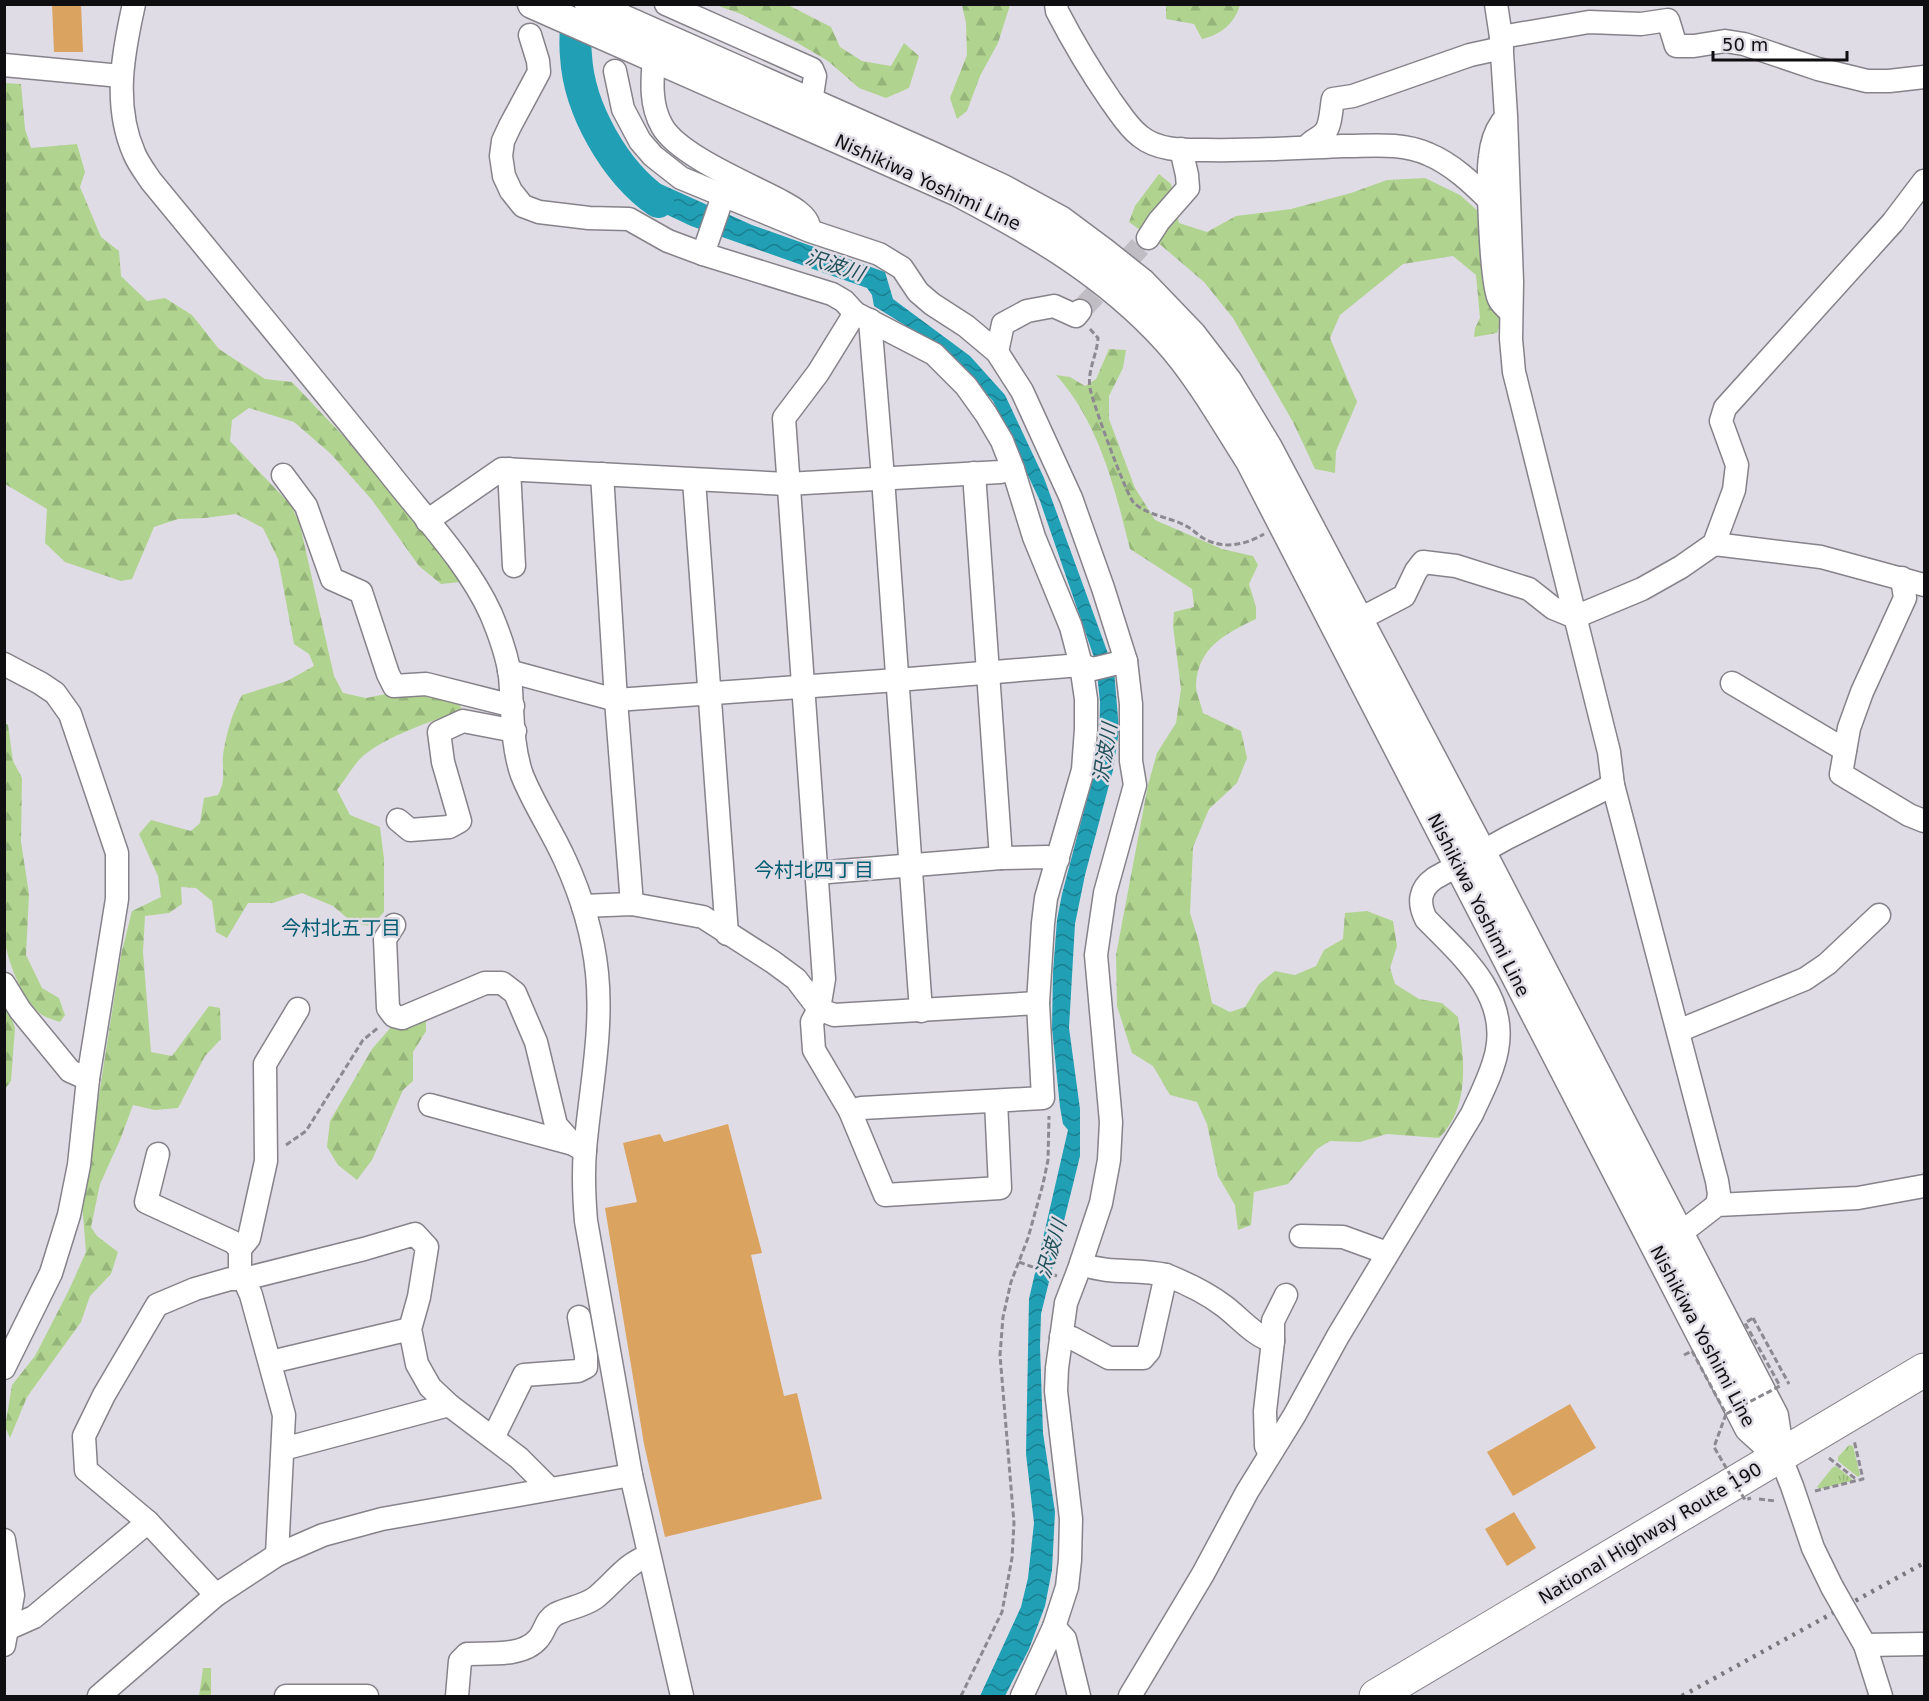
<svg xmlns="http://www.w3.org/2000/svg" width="1929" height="1701" font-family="'DejaVu Sans','Noto Sans JP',sans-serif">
  <defs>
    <pattern id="grass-tufts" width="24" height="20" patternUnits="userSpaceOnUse" patternTransform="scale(1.5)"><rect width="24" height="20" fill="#b0d48f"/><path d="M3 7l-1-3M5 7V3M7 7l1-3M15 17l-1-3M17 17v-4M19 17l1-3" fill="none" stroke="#96b57a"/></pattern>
    <pattern id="forest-firs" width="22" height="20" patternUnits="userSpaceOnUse" patternTransform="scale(1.5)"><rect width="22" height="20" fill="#b0d48f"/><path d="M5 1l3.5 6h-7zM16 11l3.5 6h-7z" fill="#96b57a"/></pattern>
    <pattern id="water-waves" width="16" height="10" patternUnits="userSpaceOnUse" patternTransform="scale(1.5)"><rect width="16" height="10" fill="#209fb5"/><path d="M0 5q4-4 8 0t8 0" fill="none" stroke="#1a8092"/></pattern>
  </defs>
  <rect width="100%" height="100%" fill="#e0dce5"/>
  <g fill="url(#grass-tufts)">
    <path d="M1849 1445 1853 1446 1860 1475 1858 1477 1838 1461V1457Z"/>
    <path d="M1836 1466 1852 1479V1481L1820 1489 1817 1487 1832 1468Z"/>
  </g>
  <g fill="url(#forest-firs)">
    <path d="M716 5H788L831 27 840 47 862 61 891 66 904 43 919 56 909 88 886 98 859 88 828 61 796 42 741 14Z"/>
    <path d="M962 5H1010L998 43 980 76 967 111 957 119 950 98 967 55 966 23Z"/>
    <path d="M1166 5V4L1240 5C1234 24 1222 34 1202 39L1194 24 1166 19Z"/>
    <path d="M4 83 21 84 25 129 31 148 77 144 85 172 80 187 101 237 119 251 121 276 147 301 165 298 192 315 219 349 265 379 292 382 366 460 431 536 460 582 441 584 419 566 372 500 331 454 294 422 249 408 232 420 230 441 291 505 300 525 334 676 343 693 366 698 396 692H414L458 702 463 711C435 719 385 737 363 756 353 765 346 779 337 790L350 815 380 827 384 859V912L371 926 353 923 333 906 302 893 273 903H248L227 938 216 932 212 901 196 888 181 887 182 904 169 913 145 916 143 952 151 1052 172 1056 209 1006 220 1008 221 1039 205 1056 178 1108 155 1110 133 1105 120 1140 100 1184 91 1227 97 1236 118 1252 111 1274 90 1296 81 1322 27 1397 10 1438 5 1427 12 1385 35 1356 68 1292 86 1252 82 1203 121 955 132 911 161 897 158 876 139 834 151 820 191 831 200 823 204 798 218 795C228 776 220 767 224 749 227 731 233 711 242 695L287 681 314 666 309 654 294 644 278 559 263 528 236 514 205 518 178 519 154 527 132 579 121 581 65 562 45 543 47 509 5 484Z"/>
    <path d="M1159 174 1171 184 1179 223 1207 232 1236 216 1291 209 1351 193 1387 180 1425 178 1460 195 1480 213 1494 302 1501 321 1497 333 1474 337 1475 328 1480 318 1476 275 1453 256 1403 264 1340 315 1330 338 1357 402 1336 451 1335 473 1315 469 1293 422 1233 318 1204 282 1162 246 1129 222 1135 206Z"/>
    <path d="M1109 349 1126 350 1123 368 1109 396V419L1135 488 1155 520 1222 549 1253 556 1258 565 1249 584 1256 607V619C1225 634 1198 647 1196 685 1196 693 1201 704 1203 713L1241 731 1247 758 1237 783 1209 809 1193 847 1190 913 1198 939 1212 1003 1230 1012 1245 1007 1259 984 1275 971 1295 975 1316 966 1324 950 1343 939 1345 913 1367 911 1393 921 1397 946 1390 968 1395 984 1419 999 1442 1003 1458 1017C1464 1058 1471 1106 1439 1138L1387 1134 1360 1142 1330 1141 1317 1149 1288 1184 1254 1192 1251 1225 1238 1230 1235 1205 1218 1176 1207 1124 1197 1102 1170 1095 1153 1066 1132 1053 1117 1006 1116 955 1148 785 1157 753 1176 723 1181 689 1173 626 1174 612 1194 607 1192 589 1130 549C1115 489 1099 422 1056 375L1070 377 1085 386 1096 379Z"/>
    <path d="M4 722 8 725 13 761 22 778 21 842 29 894 26 955 42 988 59 998 65 1015 60 1022C55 1020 47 1018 42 1015 22 999 10 967 5 943Z"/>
    <path d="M4 998 15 1028 11 1081 5 1089Z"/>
    <path d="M426 1016V1031L413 1052V1081L403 1090 372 1160 357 1180 338 1165 327 1147 330 1121 372 1049 392 1026Z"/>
    <path d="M203 1668H211V1696H199Z"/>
  </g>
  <path fill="url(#water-waves)" d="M627 174 654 181 752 225 885 272 893 299 970 356 1005 395 1044 478 1114 670 1119 730 1113 770 1085 875 1075 924 1069 1028 1080 1109V1156L1041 1314 1040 1346 1043 1433 1055 1512 1052 1570 1045 1606 1029 1649 1005 1696H980L1021 1607 1028 1578 1034 1523 1026 1454 1029 1299 1068 1130 1063 1124 1060 1107 1052 1028 1053 972 1057 920 1062 894 1099 753 1100 702 1096 663 1040 501 993 401 967 372 908 327 874 306 872 295 867 288 691 226 657 210Z"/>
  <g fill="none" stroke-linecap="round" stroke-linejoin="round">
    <path stroke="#209fb5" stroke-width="32" d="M577 4C577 21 574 39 576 56 579 109 615 172 658 202"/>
  </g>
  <g fill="#dba360">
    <path d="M52 4H81L83 52H54Z"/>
    <path d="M728 1124 762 1253 751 1255 784 1396 797 1393 822 1499 665 1537 644 1444 605 1208 637 1202 623 1143 660 1134 664 1142Z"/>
    <path d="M1570 1404 1596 1448 1513 1496 1487 1452Z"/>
    <path d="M1514 1512 1536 1548 1507 1566 1485 1529Z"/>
  </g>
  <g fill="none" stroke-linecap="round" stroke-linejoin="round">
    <path stroke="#c1bdc5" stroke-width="22" stroke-dasharray="22 11" stroke-linecap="butt" d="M1080 311 1148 238"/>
    <g stroke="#86828a" stroke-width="25">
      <g id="minor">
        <path d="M134 4C123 53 113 105 134 153 138 163 145 172 151 181 230 277 309 373 387 470 421 514 468 563 491 614 499 633 507 654 510 676 513 708 511 744 522 775 534 805 552 831 565 860 581 895 593 934 597 973 603 1032 590 1091 585 1150 583 1174 584 1197 586 1221L631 1475 682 1696"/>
        <path d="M666 4 812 69 815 76 811 102"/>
        <path d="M1056 4 1057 11C1073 42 1091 72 1111 101 1120 113 1128 127 1140 136 1158 151 1184 150 1206 150 1251 151 1297 148 1343 146 1371 146 1401 142 1428 154 1452 164 1472 183 1490 201"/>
        <path d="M1496 4 1501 37 1506 116 1512 282 1511 339 1514 372 1609 752 1613 785 1717 1181 1719 1194 1717 1205"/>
        <path d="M530 35 538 61 539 72 510 126 503 141 501 156 504 176 511 191 523 206 539 212 589 218 629 219 668 241 703 254"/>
        <path d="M1501 37 1589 22 1641 24 1668 20 1676 46H1694L1725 41 1744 44 1818 69 1867 81H1889L1924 77"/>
        <path d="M654 58C652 81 650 105 662 126 678 155 749 184 779 200 790 206 806 214 809 226"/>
        <path d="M4 65 121 76"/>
        <path d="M615 71 623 109 640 141 653 156 681 178 810 231 879 254 902 268 918 292 932 304 966 326 997 352 1022 391 1071 498 1103 588 1126 661"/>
        <path d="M1502 122C1495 132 1491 146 1490 157 1487 175 1491 286 1499 299 1501 304 1507 308 1511 313"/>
        <path d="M1307 147C1312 139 1320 139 1325 132 1331 125 1331 109 1333 99L1353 96 1470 55 1502 48"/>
        <path d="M1148 238 1159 221 1188 188 1187 175 1181 149"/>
        <path d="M855 313 818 373 784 418 824 979 819 1009 834 1015 1038 1003"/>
        <path d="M870 320 883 478 921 1011"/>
        <path d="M997 352 1003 324 1027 311 1054 306 1076 316 1080 311"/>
        <path d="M509 469 514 566"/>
        <path d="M974 473 1001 858"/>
        <path d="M602 474 616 700 632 904"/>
        <path d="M283 475 306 506 332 579 361 592 388 674 394 686 426 684 513 706"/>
        <path d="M694 480 727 934"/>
        <path d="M427 521 502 469 787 484 1000 472 1013 469"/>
        <path d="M1714 544 1821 557 1924 585"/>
        <path d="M1902 578 1905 598 1862 692 1849 728 1841 774 1909 815 1924 821"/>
        <path d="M1358 620 1404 596 1416 571 1423 562 1456 566 1529 589 1553 608 1575 617 1642 589 1681 567 1714 544 1734 490 1737 465 1721 421 1725 408 1893 222 1924 181"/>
        <path d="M4 664 40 683 55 693 70 714 117 853V899L88 1079 79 1165 69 1215 51 1273 4 1368"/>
        <path d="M509 671 616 700 897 680 1081 665 1093 669 1126 661 1131 704V761L1135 785 1105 893 1096 955 1111 1122 1109 1160 1101 1203 1079 1269 1066 1303 1057 1368 1056 1391 1071 1519 1070 1560 1067 1587 1054 1627 1022 1696"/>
        <path d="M1732 683 1845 750"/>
        <path d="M398 820 410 830 449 827 460 821 443 762 439 732 463 721 515 731"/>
        <path d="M816 873 1001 858 1047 857 1058 859"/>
        <path d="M583 906 632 904 703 917 773 962 796 979 819 1009 812 1022 814 1050 850 1111 862 1108 1043 1098 1038 1003 1043 923 1046 898 1083 770 1086 729V699L1081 665 1071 627 1034 537 1013 469 1002 441 986 414 966 386 934 354 855 313 844 301 832 294 703 254 723 196"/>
        <path d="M394 925 385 939 388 1008 394 1016 402 1018 485 983H502L515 993 536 1042 556 1125 573 1144 585 1151"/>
        <path d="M4 984 20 1010 70 1071 88 1079"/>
        <path d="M1678 1031 1805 979 1827 964 1879 915"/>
        <path d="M430 1105 573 1144"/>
        <path d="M850 1111 885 1195 1000 1188 996 1101"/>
        <path d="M158 1154 146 1202 233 1242 240 1249"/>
        <path d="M1681 1233 1717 1205 1858 1198 1924 1186"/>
        <path d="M1301 1236 1343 1237 1387 1253"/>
        <path d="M1166 1275C1186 1283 1207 1293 1224 1306 1240 1318 1254 1336 1273 1341"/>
        <path d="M1061 1337 1072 1338 1109 1358H1143L1149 1351 1166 1275C1136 1268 1112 1275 1081 1264"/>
        <path d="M271 1362 410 1329"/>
        <path d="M493 1438 524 1375 578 1371 586 1367V1356L579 1317"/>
        <path d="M283 1449 449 1405"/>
        <path d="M1270 1454 1266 1446 1265 1411 1273 1341V1321L1286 1295"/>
        <path d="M1780 1456 1792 1486 1813 1548 1832 1587"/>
        <path d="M4 1540 13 1595 4 1645"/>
        <path d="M277 1555 284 1415 251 1295 240 1270V1249L249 1238 266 1161 265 1064 298 1009"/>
        <path d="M216 1595 148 1522 86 1470 84 1436 104 1395 157 1305 195 1289 230 1279H244L364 1249 415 1234 427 1247 419 1297 410 1329 417 1364 430 1387 449 1405 519 1458 550 1489"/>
        <path d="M1853 1624 1865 1645 1881 1696"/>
        <path d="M1054 1627 1065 1639 1079 1696"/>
        <path d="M7 1629 34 1617 148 1522"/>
        <path d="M1865 1645 1924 1644"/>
        <path d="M99 1696 216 1595 277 1555 323 1535 382 1519 631 1475"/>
        <path d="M286 1696H367"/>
        <path d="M457 1696 460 1661 467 1654C488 1653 523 1657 538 1639 546 1630 545 1620 556 1614 568 1608 584 1606 595 1598 613 1584 627 1562 649 1556"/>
        <path d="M1130 1696 1203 1574 1247 1492 1294 1416 1338 1336 1472 1114C1481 1094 1493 1072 1497 1050 1508 994 1461 955 1426 919 1418 903 1419 889 1435 878L1507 838 1613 785"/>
      </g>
    </g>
    <g stroke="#86828a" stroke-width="31">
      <g id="major">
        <path d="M532 4 958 192C1036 233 1107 274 1167 340 1198 374 1225 422 1250 461L1749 1428 1780 1456"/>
        <path d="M589 4 934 157 1003 189 1060 220 1103 252 1142 283 1192 335 1228 382 1268 448 1482 853 1774 1416 1780 1456"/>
      </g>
    </g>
    <g stroke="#86828a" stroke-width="35">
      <path id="highway" d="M1376 1696 1924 1370"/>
    </g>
    <g stroke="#8c8990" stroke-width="3" stroke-dasharray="6 3" stroke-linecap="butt">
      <path d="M1090 329 1098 338C1097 355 1087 371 1090 388 1092 401 1127 497 1134 503 1148 516 1171 517 1188 527 1193 530 1198 535 1203 538 1223 550 1245 545 1264 534"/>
      <path d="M286 1145 306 1131 363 1040 379 1027"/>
      <path d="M1019 1262 1057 1276"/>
      <path d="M1753 1318 1789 1384"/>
      <path d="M1829 1458 1857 1480"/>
      <path d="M1815 1491 1863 1479 1854 1440"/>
      <path d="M1759 1499 1775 1501"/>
      <path d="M961 1696 1002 1612 1012 1558 1014 1523 1000 1355 1003 1317 1011 1282 1028 1238 1043 1184 1048 1160 1049 1116"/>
    </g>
    <use href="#minor" stroke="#fff" stroke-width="22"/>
    <use href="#major" stroke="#fff" stroke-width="28"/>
    <use href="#highway" stroke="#fff" stroke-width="33"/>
    <path stroke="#79767c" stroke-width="4.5" stroke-dasharray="3 6" stroke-linecap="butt" d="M1682 1696 1924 1563"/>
    <g stroke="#86828a" stroke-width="25" stroke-linecap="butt">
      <path id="minor-bridge" d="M1832 1587 1853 1624"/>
    </g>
    <g stroke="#8c8990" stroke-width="3" stroke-dasharray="6 3" stroke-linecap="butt">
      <path d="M1684 1355 1692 1351 1726 1414 1780 1386 1745 1323 1753 1318"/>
      <path d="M1726 1414 1714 1447 1745 1500 1751 1498"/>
    </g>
    <use href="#minor-bridge" stroke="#fff" stroke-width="22"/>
  </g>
  <g text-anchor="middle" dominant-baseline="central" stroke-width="5" stroke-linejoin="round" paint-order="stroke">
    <g font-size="18" fill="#0f0e11" stroke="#e0dce5">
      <text transform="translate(928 182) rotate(25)">Nishikiwa Yoshimi Line</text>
      <text transform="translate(1479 905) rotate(63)">Nishikiwa Yoshimi Line</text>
      <text transform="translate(1703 1336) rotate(62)">Nishikiwa Yoshimi Line</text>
      <text transform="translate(1650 1533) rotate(-31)">National Highway Route 190</text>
    </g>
    <g font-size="20" font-style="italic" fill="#21525c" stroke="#e0dce5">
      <text transform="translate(835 265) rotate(18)">沢波川</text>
      <text transform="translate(1105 753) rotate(-81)">沢波川</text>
      <text transform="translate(1051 1249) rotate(-73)">沢波川</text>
    </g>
    <g font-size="20" fill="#035d72" stroke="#e0dce5">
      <text x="814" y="870">今村北四丁目</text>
      <text x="341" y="928">今村北五丁目</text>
    </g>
  </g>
  <rect width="1929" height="1701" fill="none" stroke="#0f0e11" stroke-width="12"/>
  <path d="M1713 51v9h134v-9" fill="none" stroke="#0f0e11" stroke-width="3"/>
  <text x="1722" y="51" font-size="18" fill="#0f0e11" stroke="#e0dce5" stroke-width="4.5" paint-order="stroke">50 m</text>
</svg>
